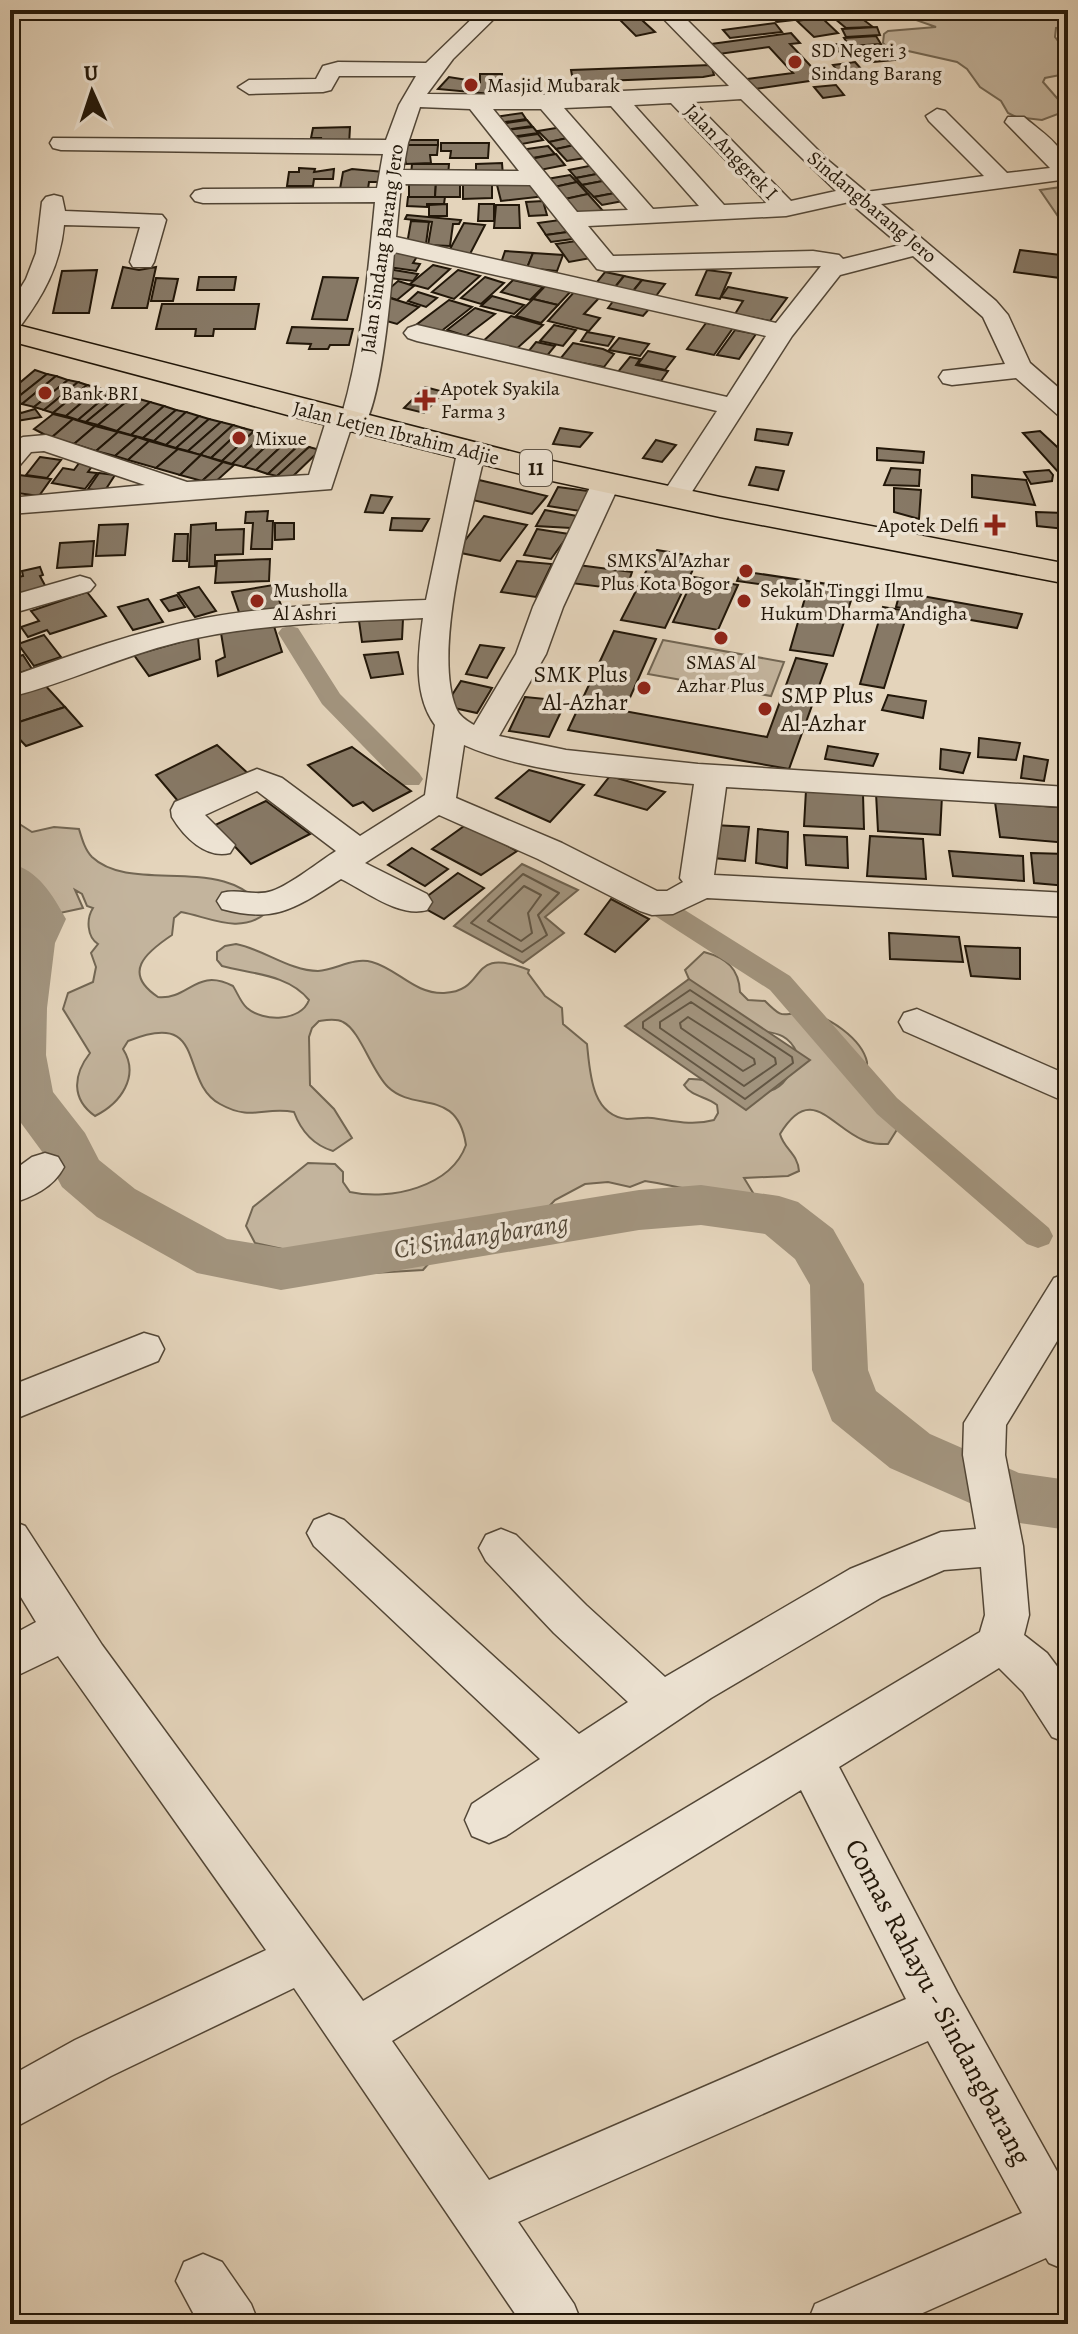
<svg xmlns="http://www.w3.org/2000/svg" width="1078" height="2334" font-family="Alegreya,serif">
  <rect width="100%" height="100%" fill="#e4d4bb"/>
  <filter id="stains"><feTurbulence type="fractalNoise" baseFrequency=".0025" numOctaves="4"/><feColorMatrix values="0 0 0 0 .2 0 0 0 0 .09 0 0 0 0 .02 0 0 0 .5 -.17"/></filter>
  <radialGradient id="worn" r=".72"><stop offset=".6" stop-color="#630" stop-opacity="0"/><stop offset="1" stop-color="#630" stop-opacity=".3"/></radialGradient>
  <g fill="#c3b49d" stroke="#726653" stroke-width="2">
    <path d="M904 10H1024L1068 15V27L1056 28 1055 37 1068 54V77L1060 75 1045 78 1043 82 1064 106 1058 114 1042 120 1016 117 1008 113 1001 101 980 87 967 69 957 62 886 46 883 43 884 34 888 31 936 27 913 19Z"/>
    <path d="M1068 186V231L1040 190Z"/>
    <path d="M663 640 784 662 771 696 648 674Z"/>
    <path d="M10 818 32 832 54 827 79 829C82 839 85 850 92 857 133 896 230 850 266 913 240 935 209 917 181 912L174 918 172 935C145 953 122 973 158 997 189 1000 196 967 233 986 237 992 241 1003 247 1008 263 1022 301 1022 309 1000 288 974 251 974 222 966L217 960V952L225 946 236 944C263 949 290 971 318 971 336 970 353 957 372 962 398 969 414 994 444 993 490 991 465 945 529 970L528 973 545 996 562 1008 563 1024 587 1044C590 1072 591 1115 627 1119 636 1119 644 1117 652 1118 674 1121 692 1126 714 1120L718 1113 717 1105C706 1096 692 1097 684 1085L689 1079C734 1077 780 1123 797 1053 786 1027 765 1035 744 1026 724 1017 705 999 687 987L689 979 685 970 704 952C727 958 739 969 740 992L748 1000 765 1001C786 1022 781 1012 804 1013 827 1014 862 1039 867 1062 868 1070 863 1078 861 1086 871 1103 889 1111 898 1128L888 1144C879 1144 871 1144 863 1140 830 1126 811 1083 780 1134 784 1149 798 1154 799 1171L788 1176 744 1178 755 1196 734 1206 711 1201 692 1190 657 1183 645 1181 630 1187 608 1182 585 1184 555 1200 540 1216 530 1221 475 1226 463 1231 452 1237 423 1270 373 1273 310 1255 255 1243 246 1226 253 1207 308 1163 335 1164 343 1172V1182L350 1192C390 1201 451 1187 466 1145 457 1087 415 1113 388 1087 372 1072 360 1030 343 1022 336 1018 326 1020 319 1021L312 1028 309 1037 310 1085 334 1109 352 1138 333 1151C313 1145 301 1131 294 1112 264 1106 252 1122 220 1104 178 1081 209 1008 128 1041L123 1049C140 1076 121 1103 95 1116 71 1099 73 1075 90 1053L63 1009 68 993 93 982 96 967 91 953 98 944C87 937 86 919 93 908L87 906 82 894 75 890 83 908 32 919 10 906Z"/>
  </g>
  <g fill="#a2947e" stroke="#6f624f" stroke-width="2">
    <path d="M522 864 578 890 545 917 564 933 523 963 454 926Z"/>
    <path d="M689 979 810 1060 746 1110 625 1026Z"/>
  </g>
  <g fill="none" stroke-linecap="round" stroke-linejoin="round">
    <g stroke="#625644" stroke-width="2">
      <path d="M523 874 559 893 538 915 547 935 522 952 471 923Z"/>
      <path d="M524 886 541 895 528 913 532 933 521 941 488 921Z"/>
      <path d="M690 990 792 1057 793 1063 745 1099 643 1028V1022Z"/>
      <path d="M691 1002 775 1058 776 1064 744 1086 660 1028V1022Z"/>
      <path d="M688 1017 754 1059 755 1064 743 1071 681 1028 680 1023Z"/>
    </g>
    <g fill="#a2947e" fill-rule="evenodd">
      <path d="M290 626 298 628 340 694 419 773 423 779 419 785H401L322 704 278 633 282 628Z"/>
      <path d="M662 899 672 902 790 976 897 1098 1049 1228 1053 1236 1049 1244 1038 1248 1027 1244 877 1114 770 990 652 914 649 908 652 902Z"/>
    </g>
    <path fill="#a2947e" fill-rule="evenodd" d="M10 863C39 871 52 894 66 919L55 943 47 1008 46 1055 53 1092 85 1133 99 1160 135 1189 227 1239 281 1248 639 1190 701 1185 779 1196 798 1202 833 1229 864 1284 868 1370 876 1391 930 1434 1019 1473 1068 1480V1530L1013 1522 890 1468 832 1421 812 1370 810 1285 795 1259 765 1234 701 1225 639 1230 281 1290 197 1273 97 1217 62 1187 46 1157 10 1108V938L19 919 10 905Z"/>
  </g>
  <g fill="#877966" stroke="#221709" stroke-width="2">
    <path d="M784 10 794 20 777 22 765 11 708 20 699 11Z"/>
    <path d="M632 11 655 32 636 36 614 14Z"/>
    <path d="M856 14 873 27 846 28 834 18Z"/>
    <path d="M821 17 838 33 814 37 797 21Z"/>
    <path d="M775 23 782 32 730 38 723 30Z"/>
    <path d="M877 27 880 35 846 37 842 29Z"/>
    <path d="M791 33 800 43 790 44 823 79 755 89 747 79 793 73 769 47 719 54 711 44Z"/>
    <path d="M876 36 881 44 849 46 844 38Z"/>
    <path d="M841 44 846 51 825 52 820 45Z"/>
    <path d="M888 51 895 60 863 63 856 54Z"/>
    <path d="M855 62 863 71 840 74 833 65Z"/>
    <path d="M711 65 714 75 703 77 603 81 605 91 575 92 571 70Z"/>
    <path d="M480 74H502V95L438 89 449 77 480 82Z"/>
    <path d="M836 85 844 95 823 98 814 87Z"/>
    <path d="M522 113 526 119 499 123 495 117Z"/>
    <path d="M527 120 532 126 505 130 500 124Z"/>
    <path d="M350 127 349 145H320L321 138H311L313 128Z"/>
    <path d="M533 127 538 133 511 137 506 130Z"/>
    <path d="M562 127 572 137 549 142 538 131Z"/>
    <path d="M538 134 543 140 522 144 517 137Z"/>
    <path d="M572 137 579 144 556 149 549 142Z"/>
    <path d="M403 140H438V145H402Z"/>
    <path d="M441 143H489L488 158H450L451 151H441Z"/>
    <path d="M579 144 591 157 567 161 556 149Z"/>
    <path d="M402 145H438L437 155H430L431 163 406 164Z"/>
    <path d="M548 146 555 154 527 159 520 150Z"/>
    <path d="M556 154 565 165 540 170 530 159Z"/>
    <path d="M502 163 503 176H476V164Z"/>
    <path d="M412 164H449L448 176 411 175Z"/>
    <path d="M594 165 602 173 576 178 569 170Z"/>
    <path d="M299 168 315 169 314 172 334 169 333 179H314L313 186H287L289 172H299Z"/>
    <path d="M352 169 384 172 383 182H369L368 189H340L343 172Z"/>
    <path d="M602 173 608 180 582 185 576 178Z"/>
    <path d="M570 175 577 182 554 187 547 179Z"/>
    <path d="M608 180 620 192 594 197 582 185Z"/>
    <path d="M496 181 536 182 546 196 501 201Z"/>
    <path d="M409 182H436L435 197H409Z"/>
    <path d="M436 182H460V197H435Z"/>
    <path d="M492 182V198L463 199V183Z"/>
    <path d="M577 182 588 194 565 199 554 187Z"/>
    <path d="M620 192 628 200 602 205 594 197Z"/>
    <path d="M588 194 604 212 581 216 565 199Z"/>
    <path d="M408 197H445L444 204H427V207L407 206Z"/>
    <path d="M543 201 547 215 529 216 526 202Z"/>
    <path d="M447 204V216H429V205Z"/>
    <path d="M479 204H494V221H478Z"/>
    <path d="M496 205H519L520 228H494Z"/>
    <path d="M407 215 461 220 459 224H453L450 246 428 245 432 222 405 219Z"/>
    <path d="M567 219 575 231 546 235 538 223Z"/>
    <path d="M411 221 429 222 426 244H407Z"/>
    <path d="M464 223 485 225 470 254 449 251Z"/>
    <path d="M575 231 580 238 551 242 546 235Z"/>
    <path d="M583 240 596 257 569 262 556 244Z"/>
    <path d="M1020 250 1068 256V279L1014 272Z"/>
    <path d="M393 251 418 255 413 263 420 264 416 271 381 266Z"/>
    <path d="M505 251 533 253 527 268 500 266Z"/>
    <path d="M533 253 563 255 557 271 527 268Z"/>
    <path d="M433 265 450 269 428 289 410 284Z"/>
    <path d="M123 267 139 270 156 267 147 308H112Z"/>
    <path d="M388 269 418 274 413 281 382 277Z"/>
    <path d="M97 270 89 313H53L62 271Z"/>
    <path d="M458 270 480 276 454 299 432 292Z"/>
    <path d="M707 270 731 273 720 299 696 295Z"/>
    <path d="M605 272 624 276 611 292 592 288Z"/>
    <path d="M624 276 642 280 629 296 611 292Z"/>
    <path d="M199 277H236L234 290H197Z"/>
    <path d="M323 277 358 278 347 320 312 319Z"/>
    <path d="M485 277 504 283 481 304 461 298Z"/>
    <path d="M156 278 178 279 173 301H151Z"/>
    <path d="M513 280 543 287 530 300 501 292Z"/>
    <path d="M642 280 665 284 653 300 629 296Z"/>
    <path d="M398 281 414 286 397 300 382 295Z"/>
    <path d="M548 283 573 289 558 305 533 299Z"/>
    <path d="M728 287 787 298 770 321 735 314 743 301 721 297Z"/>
    <path d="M575 291 600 297 584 314 600 318 589 331 548 321Z"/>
    <path d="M418 292 437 298 426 307 408 301Z"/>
    <path d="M492 296 524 305 514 314 481 306Z"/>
    <path d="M390 298 419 307 397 324 376 318 378 308Z"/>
    <path d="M533 299 558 305 541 323 516 316Z"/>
    <path d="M449 300 472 307 439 333 416 325Z"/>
    <path d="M614 300 650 308 643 316 608 308Z"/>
    <path d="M162 304H259L255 329H214L213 336H195L196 329H156Z"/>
    <path d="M475 308 495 314 466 336 447 330Z"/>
    <path d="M511 316 543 325 513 352 481 343Z"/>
    <path d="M706 323 733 328 714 355 687 349Z"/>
    <path d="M554 325 576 330 563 346 540 341Z"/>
    <path d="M292 327 353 329 349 345H330L328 349H309L311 344 287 343Z"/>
    <path d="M735 330 756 334 739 359 717 355Z"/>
    <path d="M587 332 614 337 608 346 581 341Z"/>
    <path d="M619 338 649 344 640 356 609 350Z"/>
    <path d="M536 342 555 346 546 357 527 353Z"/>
    <path d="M573 343 603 349 614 354 604 367 560 359Z"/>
    <path d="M648 351 675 357 665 370 638 364Z"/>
    <path d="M630 357 640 359 636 365 668 371 661 381 617 373Z"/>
    <path d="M35 370 47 374 13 401 10 400V391Z"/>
    <path d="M47 374 56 376 22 404 13 401Z"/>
    <path d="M56 376 68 380 34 407 22 404Z"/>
    <path d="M68 380 78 382 44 410 34 407Z"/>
    <path d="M78 382 87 385 53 413 44 410Z"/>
    <path d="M87 385 99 388 66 416 53 413Z"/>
    <path d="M425 387 444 392 424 413 404 408Z"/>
    <path d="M99 388 111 392 78 420 66 416Z"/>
    <path d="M111 392 120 394 86 422 78 420Z"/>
    <path d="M120 394 132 397 98 425 86 422Z"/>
    <path d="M132 397 150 402 117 431 98 425Z"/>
    <path d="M150 402 164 406 131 435 117 431Z"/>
    <path d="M164 406 176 410 143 438 131 435Z"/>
    <path d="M17 407 21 413 35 409 41 417 10 422V408Z"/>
    <path d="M176 410 186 412 154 441 143 438Z"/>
    <path d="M186 412 199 416 166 445 154 441Z"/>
    <path d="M53 414 73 419 51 438 34 429Z"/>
    <path d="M199 416 209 419 176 448 166 445Z"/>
    <path d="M73 419 95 426 74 444 51 438Z"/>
    <path d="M209 419 221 422 188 451 176 448Z"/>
    <path d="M221 422 233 425 200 455 188 451Z"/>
    <path d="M233 425 243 428 211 458 200 455Z"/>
    <path d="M95 426 118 432 96 451 74 444Z"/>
    <path d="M243 428 254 431 222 461 211 458Z"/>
    <path d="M560 428 592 433 580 447 553 444Z"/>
    <path d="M757 429 792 433 788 445 755 440Z"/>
    <path d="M254 431 264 434 232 464 222 461Z"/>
    <path d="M1040 431 1068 457V471L1059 473 1023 433Z"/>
    <path d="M118 432 137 437 115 456 96 451Z"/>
    <path d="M264 434 276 437 244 467 232 464Z"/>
    <path d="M137 437 149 441 128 460 115 456Z"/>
    <path d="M276 437 287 441 256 470 244 467Z"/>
    <path d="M656 440 676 445 662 462 643 458Z"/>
    <path d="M149 441 178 449 156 468 128 460Z"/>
    <path d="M287 441 300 444 268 474 256 470Z"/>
    <path d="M300 444 309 447 277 476 268 474Z"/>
    <path d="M309 447 320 450 289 480 277 476Z"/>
    <path d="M877 448 924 452 923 463 877 460Z"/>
    <path d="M178 449 201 455 180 475 156 468Z"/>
    <path d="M201 455 223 462 202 481 180 475Z"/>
    <path d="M40 457 61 460 47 478 26 475Z"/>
    <path d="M82 459 96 461 88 472 97 473 85 489 52 483 63 468 74 470Z"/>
    <path d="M223 462 234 465 213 484 202 481Z"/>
    <path d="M756 467 784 471 778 490 749 485Z"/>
    <path d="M891 468 920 470 919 486 884 485Z"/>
    <path d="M1049 470 1053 475 1052 481 1031 484 1024 472Z"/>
    <path d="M99 473 115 475 104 492 88 489Z"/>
    <path d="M19 475 51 479 39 496 10 492Z"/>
    <path d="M972 475 1026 480 1035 505 972 497Z"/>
    <path d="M479 480 547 496 532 514 464 498Z"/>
    <path d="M558 487 588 491 580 511 548 506Z"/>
    <path d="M894 488 921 490 919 519 894 512Z"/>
    <path d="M371 495 392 497 383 513 365 512Z"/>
    <path d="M545 510 577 516 571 528 536 526Z"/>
    <path d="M268 511 267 521H273L272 549H251L253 523H245L246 512Z"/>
    <path d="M1036 512 1064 513 1065 529 1037 526Z"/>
    <path d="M484 516 527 525 500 561 456 552Z"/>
    <path d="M392 518 429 519 422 531 390 530Z"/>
    <path d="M216 523V530L244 529 243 554 215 555V566L189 567 191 525Z"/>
    <path d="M275 523H294V539L275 540Z"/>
    <path d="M128 524 125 555 96 556 99 525Z"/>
    <path d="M537 529 569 534 551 559 524 555Z"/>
    <path d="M175 534H188L187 561H173Z"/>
    <path d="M94 541 92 566 57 568 60 543Z"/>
    <path d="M657 550 699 557 665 628 621 620Z"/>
    <path d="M270 559 269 581 215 583 217 561Z"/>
    <path d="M517 561 552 564 536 597 501 592Z"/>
    <path d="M578 565 632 572 626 590 571 583Z"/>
    <path d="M40 567 43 575 40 576 48 591 13 599 10 579 23 576 22 571Z"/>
    <path d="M741 571 855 588 833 656 790 650 807 591 737 581Z"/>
    <path d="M694 577 738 585 718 630 673 622Z"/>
    <path d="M273 585 283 610 241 618 232 592Z"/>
    <path d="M199 587 216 611 195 617 178 593Z"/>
    <path d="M87 592 106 616 50 634 47 630 28 637 21 627 39 621 31 611Z"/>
    <path d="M900 592 1022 614 1017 628 896 607Z"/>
    <path d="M177 595 185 607 169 611 161 600Z"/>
    <path d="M148 599 163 622 133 630 118 607Z"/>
    <path d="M883 607 908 611 884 688 860 684Z"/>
    <path d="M403 619 402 639 362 642 359 621Z"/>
    <path d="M273 623 282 652 218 676 216 661 225 657 221 633Z"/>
    <path d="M614 631 656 639 624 711 767 737 796 658 827 664 789 769 568 730Z"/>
    <path d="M44 635 61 657 34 666 18 644Z"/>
    <path d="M198 637 200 659 149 676 134 655Z"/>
    <path d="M480 645 504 648 487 678 466 674Z"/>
    <path d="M398 652 403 674 371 678 364 655Z"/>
    <path d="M23 655 32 669 10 676V659Z"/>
    <path d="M461 681 492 688 477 713 445 706Z"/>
    <path d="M43 683 65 707 10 725V695Z"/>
    <path d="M888 695 926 701 923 718 882 710Z"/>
    <path d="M525 697 566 701 549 737 509 731Z"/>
    <path d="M65 707 82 726 26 746 10 729V725Z"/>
    <path d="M979 738 1020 743 1016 760 978 757Z"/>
    <path d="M217 745 252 777 183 807 156 775Z"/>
    <path d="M828 746 878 754 873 766 825 759Z"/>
    <path d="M352 747 411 791 373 811 363 802 353 806 308 765Z"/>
    <path d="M941 749 970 753 963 773 940 769Z"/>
    <path d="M1024 756 1048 760 1044 781 1021 778Z"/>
    <path d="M529 770 584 785 550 822 496 798Z"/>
    <path d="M610 776 665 792 647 810 595 795Z"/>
    <path d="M806 790 863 794 864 829 804 826Z"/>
    <path d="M876 793 942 796 940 835 878 831Z"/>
    <path d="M266 801 310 834 251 864 215 825Z"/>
    <path d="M995 802 1068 808V843L1000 837Z"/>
    <path d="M467 824 517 851 481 875 432 849Z"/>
    <path d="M714 825 749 827 745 861 713 858Z"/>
    <path d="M758 829 788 832 787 868 756 863Z"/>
    <path d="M804 835 847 837 848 868 806 865Z"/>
    <path d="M870 836 923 839 926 879 867 876Z"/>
    <path d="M412 848 448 869 425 886 388 865Z"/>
    <path d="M949 851 1023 856 1024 881 953 876Z"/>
    <path d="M1031 853 1067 854V886L1034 883Z"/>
    <path d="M458 873 484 888 444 919 417 904Z"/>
    <path d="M611 899 649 919 615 952 585 934Z"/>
    <path d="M889 933 959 937 963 962 890 959Z"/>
    <path d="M965 946 1020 948V979L971 976Z"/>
  </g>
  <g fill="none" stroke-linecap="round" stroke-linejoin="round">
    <g stroke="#524636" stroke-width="3">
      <g id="minor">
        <path d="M481 10H503L453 59 427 94 537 95 729 86 655 10H677L830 162 866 192 984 176 929 121 926 116 937 109 945 111 1007 173 1050 168 1005 122 1008 117H1024C1047 137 1068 146 1068 179L881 204 996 301 1008 315 1030 363 1068 396V418L1059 416 1016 378 952 385 943 383 939 377 943 371 1005 364 983 317 913 256 840 275 792 336 684 504 674 506 664 504 660 498 717 411 417 341 408 338 404 333 408 328 417 325 727 397 766 336 394 252C391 291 382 400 362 430L350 431 331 489 10 514V498L145 485 44 451 31 452 20 465 10 467V443L23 437 46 435 187 482 309 475 326 421 329 415 342 414C362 345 368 273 375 202L203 203 195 201 191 196 195 191 203 189 377 188 383 154 61 150 53 148 50 143 53 138 386 140 399 105 416 76H339L331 90 323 92 249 94 238 87 249 80 316 79 323 66 338 62 426 63ZM741 99 836 191 791 201 694 102ZM671 103 767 203 724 205 634 105ZM611 106 699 206 653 209 564 108ZM420 107 470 109 519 171 403 170 408 143ZM493 109H541L628 210 577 212ZM401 184 530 185 597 269 606 271 821 266 776 323 396 237ZM849 202 900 245 843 259 839 255 813 251 613 256 588 226 786 216Z"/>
        <path d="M54 195 62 197 65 211 162 215 166 220 154 262 151 267H133L130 262 140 227 64 225C60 266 43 296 19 328L10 331V305L26 279 36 253 42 202 46 197Z"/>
        <path d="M471 445 481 447 485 453C471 516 432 649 456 708 459 716 467 721 474 725L516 654 533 607 592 483 596 477 606 475 616 477 620 483 563 607 546 654 499 736 566 750 698 764 1068 787V807L726 787 714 875 1068 893V917L707 898 673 914 652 915 640 911 538 859 439 815 365 863 427 894 432 902 427 910C399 918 366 891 341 879 297 907 276 924 222 909L217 901 222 893C239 888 255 897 272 891 292 884 318 862 336 851L257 791 205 815 235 845 230 853C206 859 184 837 172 817L171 810 175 802 257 769 282 778 360 836 425 795 435 725C413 695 418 653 423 618 341 622 258 623 179 642 121 656 67 683 10 697V677C74 654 138 631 205 618 277 605 352 603 426 600L457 453 461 447ZM464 745C535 776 618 777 694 784L680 878 683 882 667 891H657L562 843 456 798Z"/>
        <path d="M80 576 90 579 95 585 90 591 10 614V596Z"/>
        <path d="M917 1009 1068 1075V1103L904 1031 899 1022 904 1013Z"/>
        <path d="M45 1153 58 1157 64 1167C53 1188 32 1197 10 1204V1173L32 1157Z"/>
        <path d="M1068 1273V1323L1006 1425 1005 1455 1023 1546 1029 1615 1024 1635 1047 1653 1068 1681V1743L1052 1737 1023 1692 999 1668 839 1767 957 1992 1068 2191V2271L1049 2263 1046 2258 898 2324H807L815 2304 1022 2213 928 2041 518 2222 574 2304 582 2324H522L294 1988 111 2076 10 2130V2076L75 2040 266 1950 58 1656 10 1679V1636L36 1622 10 1579V1520L25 1526 102 1645 363 2001 980 1632 985 1615 981 1567 944 1570 882 1597 711 1698 506 1836 489 1843 472 1836 465 1820 472 1804 540 1759 314 1546 307 1533 314 1520 329 1514 344 1520 579 1734 628 1702 554 1633 486 1561 479 1548 486 1535 501 1529 516 1535 586 1605 665 1677 850 1569 941 1532 976 1529 963 1455 964 1423 1054 1278ZM801 1790 906 1999 489 2180 392 2041Z"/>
        <path d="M144 1333 158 1337 164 1349 158 1361 10 1421V1386Z"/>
        <path d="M203 2254 222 2262 251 2304 259 2324H199L176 2281 184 2262Z"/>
      </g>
    </g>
    <g stroke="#221709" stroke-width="3">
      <path id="major" d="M10 323 529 456 720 497 1068 564V584L720 517 529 476 295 417 10 341Z"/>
    </g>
    <use href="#minor" fill="#ede3d3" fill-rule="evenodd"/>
    <use href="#major" fill="#e4d4bb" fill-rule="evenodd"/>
  </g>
  <g fill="#8f2418" stroke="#ede3d3" stroke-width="3">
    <circle cx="795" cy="62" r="8"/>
    <circle cx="471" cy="85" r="8"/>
    <circle cx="45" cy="393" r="8"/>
    <path d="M421 388h8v8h8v8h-8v8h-8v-8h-8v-8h8z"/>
    <circle cx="239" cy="438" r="8"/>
    <path d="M991 513h8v8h8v8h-8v8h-8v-8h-8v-8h8z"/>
    <circle cx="746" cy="571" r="8"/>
    <circle cx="257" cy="601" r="8"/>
    <circle cx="744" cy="601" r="8"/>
    <circle cx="721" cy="638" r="8"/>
    <circle cx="644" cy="688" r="8"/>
    <circle cx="765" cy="709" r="8"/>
  </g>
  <g text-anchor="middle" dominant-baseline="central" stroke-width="7" stroke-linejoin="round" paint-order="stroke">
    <g font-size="20" fill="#221709" stroke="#ede3d3" text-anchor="start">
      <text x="811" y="50">SD Negeri 3<tspan x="811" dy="23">Sindang Barang</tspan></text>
      <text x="487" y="85">Masjid Mubarak</text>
      <text x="441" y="388">Apotek Syakila<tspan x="441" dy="23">Farma 3</tspan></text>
      <text x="61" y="393">Bank BRI</text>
      <text x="255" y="438">Mixue</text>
      <text x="979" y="525" text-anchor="end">Apotek Delfi</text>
      <text x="730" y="560" text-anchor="end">SMKS Al Azhar<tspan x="730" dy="23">Plus Kota Bogor</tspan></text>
      <text x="273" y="590">Musholla<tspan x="273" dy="23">Al Ashri</tspan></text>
      <text x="760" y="590">Sekolah Tinggi Ilmu<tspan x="760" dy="23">Hukum Dharma Andigha</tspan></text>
      <text x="721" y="662" text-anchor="middle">SMAS Al<tspan x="721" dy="23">Azhar Plus</tspan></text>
    </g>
    <g font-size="20" fill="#221709" stroke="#ede3d3">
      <text transform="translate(731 152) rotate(46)">Jalan Anggrek I</text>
      <text transform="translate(872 207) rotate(40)">Sindangbarang Jero</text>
      <text transform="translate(382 249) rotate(-82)">Jalan Sindang Barang Jero</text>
      <text transform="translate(396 433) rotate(14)">Jalan Letjen Ibrahim Adjie</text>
    </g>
    <rect fill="#ede3d3" stroke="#5f5446" stroke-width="2" x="520" y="450" width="32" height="36" rx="6"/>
    <g font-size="22" font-weight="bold" fill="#221709">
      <text x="536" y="468">11</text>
    </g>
    <g font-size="24" fill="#221709" stroke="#ede3d3" text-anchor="end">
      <text x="628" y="674">SMK Plus<tspan x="628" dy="28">Al-Azhar</tspan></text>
      <text x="781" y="695" text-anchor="start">SMP Plus<tspan x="781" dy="28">Al-Azhar</tspan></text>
    </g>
    <g font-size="26" font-style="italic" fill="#554938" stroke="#ede3d3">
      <text transform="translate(481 1236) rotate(-9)">Ci Sindangbarang</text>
    </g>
    <g font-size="28" fill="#221709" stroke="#ede3d3">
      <text transform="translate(938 2002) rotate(62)">Comas Rahayu - Sindangbarang</text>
    </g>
  </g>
  <rect width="1078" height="2334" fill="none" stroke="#e4d4bb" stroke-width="40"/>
  <rect x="12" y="12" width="1054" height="2310" fill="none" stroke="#221709" stroke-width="4"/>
  <rect x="20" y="20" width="1038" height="2294" fill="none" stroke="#221709" stroke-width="2"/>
  <g transform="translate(92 92) rotate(357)" stroke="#ede3d3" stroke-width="6" paint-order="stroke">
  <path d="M0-6L14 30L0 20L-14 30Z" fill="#221709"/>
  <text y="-12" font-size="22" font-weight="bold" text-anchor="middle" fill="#221709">U</text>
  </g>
  <rect width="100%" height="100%" filter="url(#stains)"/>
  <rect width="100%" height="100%" fill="url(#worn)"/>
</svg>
